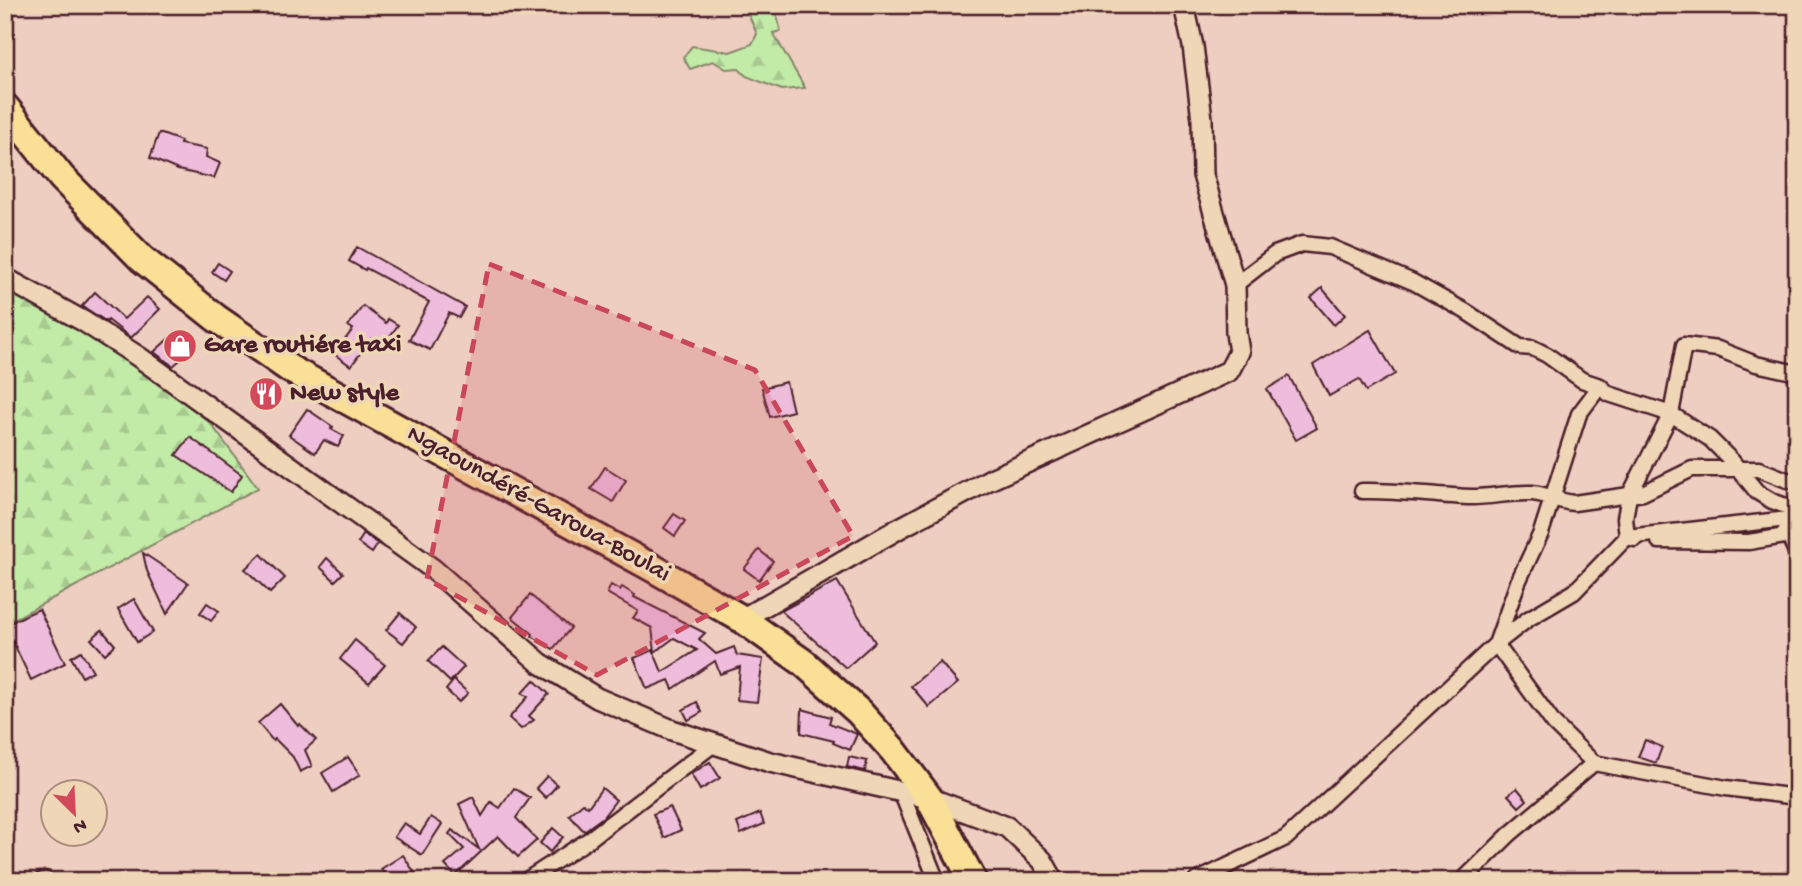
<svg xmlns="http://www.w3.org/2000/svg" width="1802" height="886" font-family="'Gochi Hand',sans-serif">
  <defs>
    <pattern id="forest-firs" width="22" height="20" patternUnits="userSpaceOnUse" patternTransform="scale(1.75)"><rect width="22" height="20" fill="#c1eba7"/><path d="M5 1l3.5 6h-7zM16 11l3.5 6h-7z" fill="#a7c990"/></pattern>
  </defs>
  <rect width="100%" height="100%" fill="#eecec1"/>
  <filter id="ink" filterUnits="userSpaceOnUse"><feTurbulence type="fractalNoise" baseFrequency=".0143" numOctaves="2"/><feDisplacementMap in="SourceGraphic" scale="14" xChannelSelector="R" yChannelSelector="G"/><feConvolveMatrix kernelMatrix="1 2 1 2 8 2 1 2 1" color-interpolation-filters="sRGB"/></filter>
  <g filter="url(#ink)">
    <g fill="url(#forest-firs)" stroke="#868569" stroke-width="2">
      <path d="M747 5H774L781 31 773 33 805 88 782 90 746 76 738 68 726 69 713 61 690 69 683 57 692 46 730 52 752 44 757 34 746 9Z"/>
      <path d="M5 284 111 335 211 424 258 488 5 624Z"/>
    </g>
    <g fill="#eebddc" stroke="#4a1f2b" stroke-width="2">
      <path d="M159 133 181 141 180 144 207 149 206 157 220 163 214 178 178 170 150 158Z"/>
      <path d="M357 247 465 307 459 318 449 313 430 350 409 340 429 302 366 268 365 270 349 261Z"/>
      <path d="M218 263 230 271 224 280 212 272Z"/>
      <path d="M1322 288 1345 315 1334 325 1311 298Z"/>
      <path d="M95 292 124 319 147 297 160 309 131 338 108 320 107 322 82 306Z"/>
      <path d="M363 306 386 323 388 319 398 325 382 347 371 339 351 366 334 354 353 329 348 326Z"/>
      <path d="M1370 330 1395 374 1366 391 1359 379 1329 396 1313 365Z"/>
      <path d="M176 332 192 350 173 366 154 352Z"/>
      <path d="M1289 376 1317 428 1296 440 1267 389Z"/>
      <path d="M786 382 793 411 770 417 762 388Z"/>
      <path d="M307 409 333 427 331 429 344 436 338 447 324 440 315 453 289 435Z"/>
      <path d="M190 437 242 475 231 492 176 455Z"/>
      <path d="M605 467 626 480 613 502 591 489Z"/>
      <path d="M674 514 685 521 675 536 664 528Z"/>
      <path d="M364 534 378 544 372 553 358 543Z"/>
      <path d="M759 550 773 561 759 580 744 569Z"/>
      <path d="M143 553 188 583 167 614 147 571Z"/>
      <path d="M261 554 285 578 270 593 245 569Z"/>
      <path d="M327 558 343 573 335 581 320 567Z"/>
      <path d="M837 581 875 642 846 668 781 611Z"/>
      <path d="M611 585 620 590 622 587 635 595 634 597 705 633 699 639 716 654 734 647 737 655 763 659 757 702 737 700 740 667 720 674 715 661 673 689 669 680 647 689 634 658 653 650 662 672 697 650 674 638 655 652 652 628 633 618 638 611 607 593Z"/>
      <path d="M530 595 571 628 553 649 532 636 533 634 512 617Z"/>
      <path d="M134 599 153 632 137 642 118 609Z"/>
      <path d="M207 603 219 611 211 621 200 613Z"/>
      <path d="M39 609 65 663 31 680 5 625Z"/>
      <path d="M400 613 416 627 403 643 386 630Z"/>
      <path d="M102 630 115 645 105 654 91 639Z"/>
      <path d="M355 640 385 665 369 683 340 659Z"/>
      <path d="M442 647 464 667 450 682 428 661Z"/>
      <path d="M81 651 93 671 82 677 71 657Z"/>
      <path d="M940 662 958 683 929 707 911 686Z"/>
      <path d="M454 680 468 693 459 702 446 690Z"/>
      <path d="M534 680 549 694 529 716 534 720 521 729 509 718 528 697 522 693Z"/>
      <path d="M697 702 702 712 688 720 683 710Z"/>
      <path d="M280 704 298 726 300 724 316 740 305 750 312 766 300 772 293 757 275 739 273 741 258 723Z"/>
      <path d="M802 709 831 717 829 723 857 734 850 750 833 743 834 741 801 733Z"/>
      <path d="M1645 740 1662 747 1656 763 1638 757Z"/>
      <path d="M348 757 360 775 333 792 322 773Z"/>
      <path d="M849 757 867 761 865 771 847 767Z"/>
      <path d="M710 762 720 778 700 790 691 774Z"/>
      <path d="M547 776 557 785 546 798 536 788Z"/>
      <path d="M514 788 530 798 516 818 537 840 518 857 498 836 455 876 445 865 464 849 449 834 452 830 479 849 459 804 473 797 482 816 491 802 500 808Z"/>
      <path d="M602 788 616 800 603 817 584 831 569 815 583 803 588 807Z"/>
      <path d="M1517 788 1527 800 1519 807 1508 795Z"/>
      <path d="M670 807 681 830 664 838 653 814Z"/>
      <path d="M760 813 764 824 741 834 737 823Z"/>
      <path d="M431 817 442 824 422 855 394 837 404 823 420 834Z"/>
      <path d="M553 828 563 837 550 852 540 843Z"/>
      <path d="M403 855 420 881H389L381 869Z"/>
    </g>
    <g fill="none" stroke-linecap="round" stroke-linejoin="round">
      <g stroke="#4a1f2b" stroke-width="19">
        <g id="street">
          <path d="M1235 285 1275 254 1302 244 1330 247 1413 282 1465 311 1520 347 1533 348 1547 355 1582 380 1600 386 1609 394 1671 414 1710 439 1732 461 1757 492 1772 501 1797 510"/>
          <path d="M1600 386 1579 414 1541 533 1518 582 1496 644 1554 724 1594 763 1726 788 1797 797"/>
          <path d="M1362 491C1399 490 1435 496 1472 497 1492 497 1512 492 1532 493 1547 494 1559 502 1574 503L1643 493 1692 469H1759L1787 480 1797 481"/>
          <path d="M1786 530 1797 554"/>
          <path d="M1635 539 1627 537 1625 518 1629 496 1671 414 1684 345 1718 349 1756 364 1797 373"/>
          <path d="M1659 541 1749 542 1797 534"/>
          <path d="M901 792 937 881"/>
          <path d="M41 881 45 879"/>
          <path d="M525 881 587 841 714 744"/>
          <path d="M1196 881 1286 838 1496 644 1528 619 1574 592 1627 537 1797 518"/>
          <path d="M1462 881 1510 834 1594 763"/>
        </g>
      </g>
      <g stroke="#4a1f2b" stroke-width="24">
        <g id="secondary">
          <path d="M5 278 83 321 139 357 433 569 540 663 597 698 672 730 770 762 929 798 1007 827 1042 860 1054 881"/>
          <path d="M742 619 898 529 989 480 1229 371 1239 352 1236 333 1235 285 1203 175 1202 119 1193 46 1184 5"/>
        </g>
      </g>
      <g stroke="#4a1f2b" stroke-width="32">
        <path id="highway" d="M5 107 62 178 142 259 216 318 290 369 651 567 742 619 804 663 859 712 893 750 929 798 973 881"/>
      </g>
      <use href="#street" stroke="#eed6b6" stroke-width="14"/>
      <use href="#secondary" stroke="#eed6b6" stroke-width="19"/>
      <use href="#highway" stroke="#fadf96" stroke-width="26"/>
    </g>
  </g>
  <path fill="#ca4759" fill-opacity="0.2" stroke="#ca4759" stroke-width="5" stroke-dasharray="14 9" stroke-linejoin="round" d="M489 264 755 370 853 536 597 675 427 579Z"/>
  <defs>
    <g id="shop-disc" transform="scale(1.75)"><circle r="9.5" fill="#d1495b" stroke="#eed6b6"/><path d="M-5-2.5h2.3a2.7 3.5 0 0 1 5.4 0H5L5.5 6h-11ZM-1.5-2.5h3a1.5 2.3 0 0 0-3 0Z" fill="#fff"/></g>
    <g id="restaurant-disc" transform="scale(1.75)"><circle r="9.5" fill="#d1495b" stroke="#eed6b6"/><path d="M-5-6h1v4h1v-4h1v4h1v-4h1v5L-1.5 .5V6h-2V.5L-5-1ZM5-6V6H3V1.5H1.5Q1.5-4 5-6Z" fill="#fff"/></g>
  </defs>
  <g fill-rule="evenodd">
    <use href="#shop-disc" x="180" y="346"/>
    <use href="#restaurant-disc" x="266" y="394"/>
  </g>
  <g text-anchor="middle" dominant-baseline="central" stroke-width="7" stroke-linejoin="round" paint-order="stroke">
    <g font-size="26" font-weight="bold" fill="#4a1f2b" stroke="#eed6b6" text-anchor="start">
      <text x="204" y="346">Gare routiére taxi</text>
      <text x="290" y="394">New style</text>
    </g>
    <g font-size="26" fill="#4a1f2b" stroke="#eed6b6">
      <text transform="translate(538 505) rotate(29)">Ngaoundéré-Garoua-Boulai</text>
    </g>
  </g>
  <rect width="1802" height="886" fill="none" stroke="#eed6b6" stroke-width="28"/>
  <rect x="14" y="14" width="1774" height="858" fill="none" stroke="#4a1f2b" stroke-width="2.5" filter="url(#ink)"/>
  <g transform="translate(74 813) rotate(156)"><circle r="33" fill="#eed6b6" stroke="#ac8d7e" stroke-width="2"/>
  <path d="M0-5L12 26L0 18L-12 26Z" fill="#d1495b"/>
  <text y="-10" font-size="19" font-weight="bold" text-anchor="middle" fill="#4a1f2b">N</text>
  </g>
</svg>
